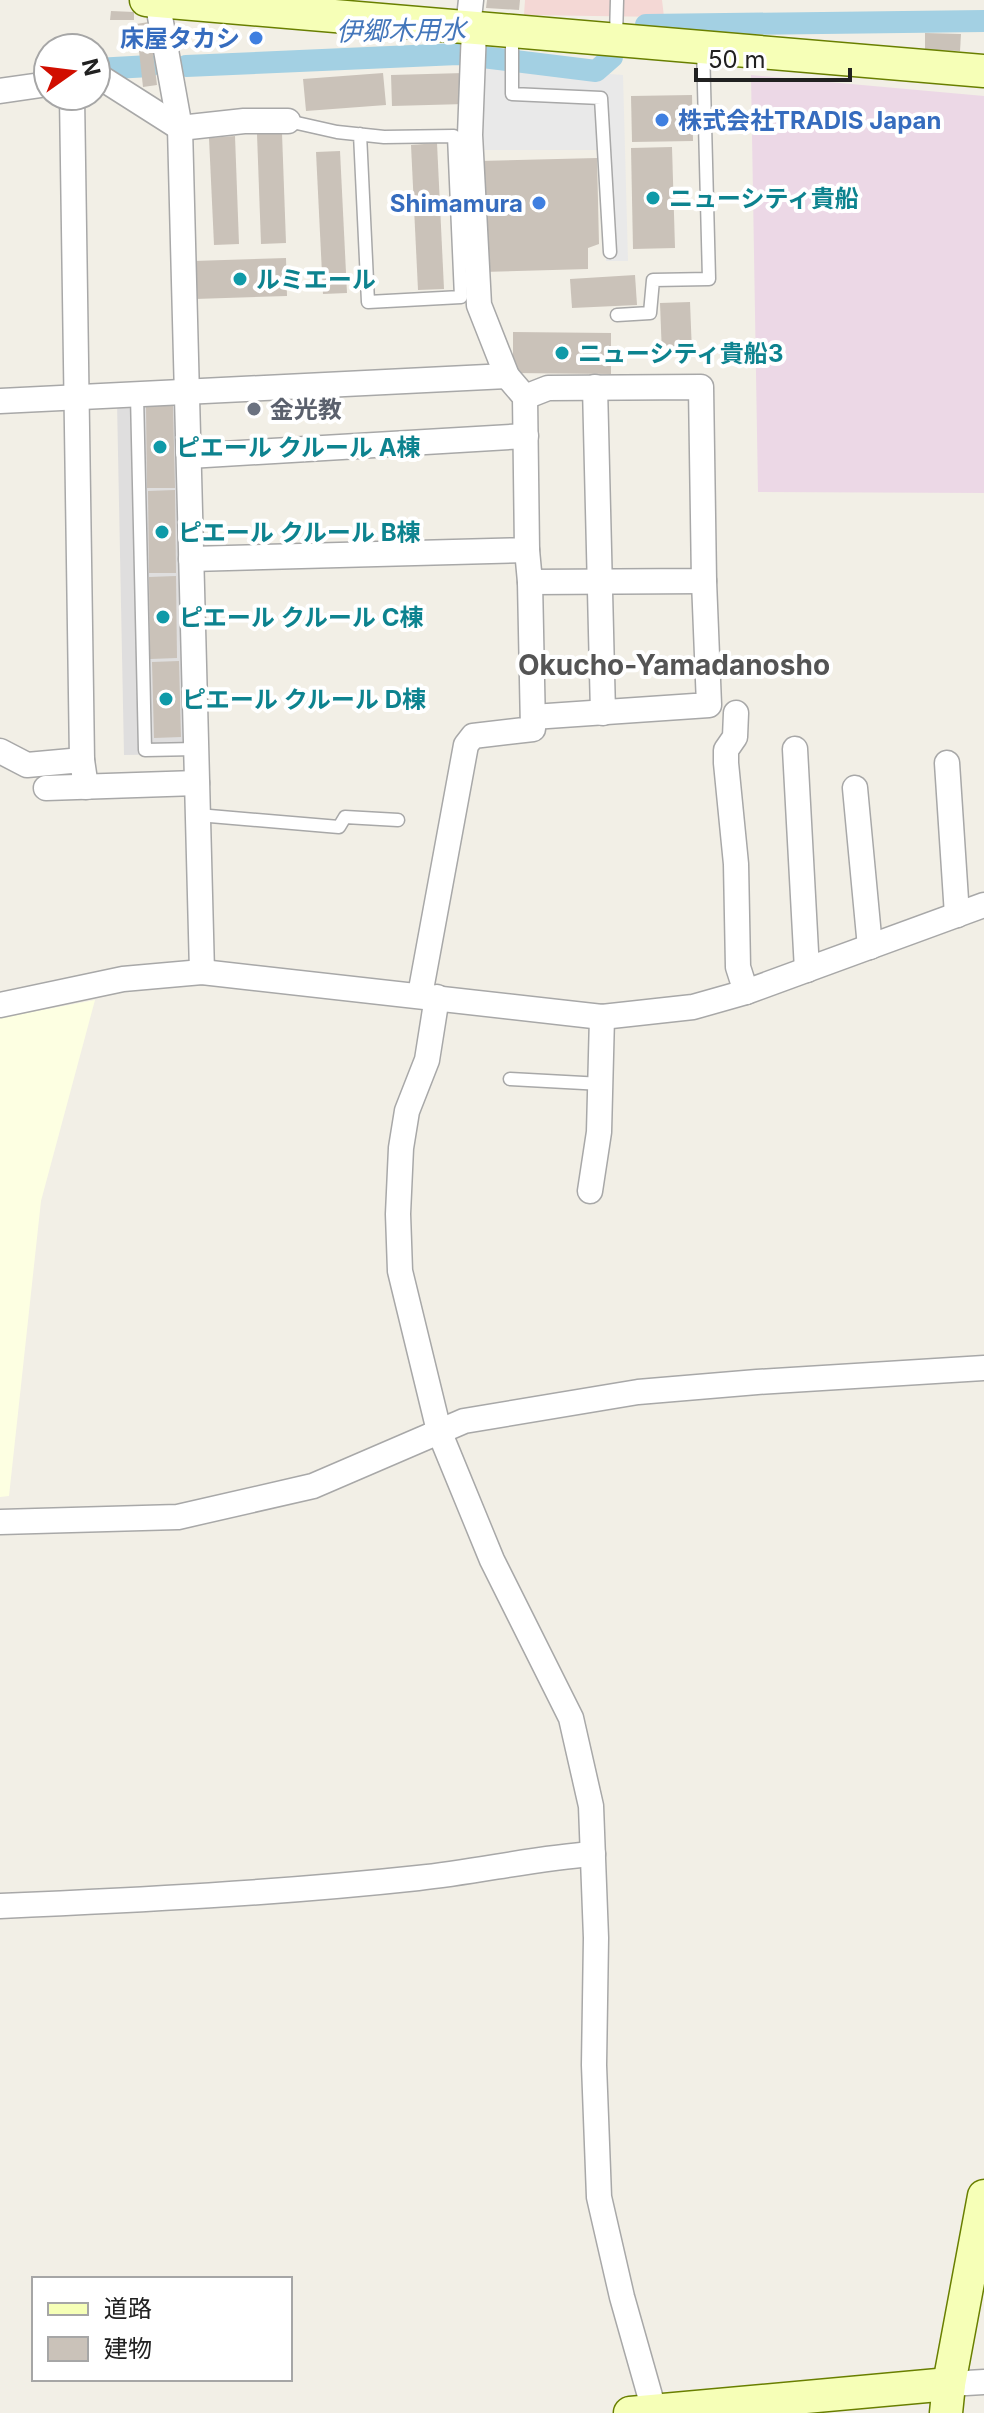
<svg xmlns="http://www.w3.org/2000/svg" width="984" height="2413" font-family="Inter,'Noto Sans JP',sans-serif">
  <rect width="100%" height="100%" fill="#f2efe6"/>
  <path fill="#dfdede" d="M179 399 190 754 124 755 117 402Z"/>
  <path fill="#f4d8d5" d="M525 0H662L664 17 524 15Z"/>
  <path fill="#ecd8e6" d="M751 75 984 96V493L758 492Z"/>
  <path fill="#fdffe2" d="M95 1000 41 1201 9 1496 0 1497V1018Z"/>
  <path fill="#e9e9e9" d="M481 64 623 75 628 261H606L600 150H482Z"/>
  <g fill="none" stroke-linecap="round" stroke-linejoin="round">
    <g stroke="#a3d0e3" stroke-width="22">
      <path d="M646 25 984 21"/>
      <path d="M186 66 458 54 596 71 612 57"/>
      <path d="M96 69 150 66"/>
    </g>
  </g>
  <g fill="#cac2b9">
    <path d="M487 0H520L519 10 486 8Z"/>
    <path d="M111 11 134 12V20H110Z"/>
    <path d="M149 22 157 85 143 87 136 24Z"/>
    <path d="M925 33 961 34 960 51 925 50Z"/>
    <path d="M383 73 386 105 306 111 303 79Z"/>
    <path d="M464 73 465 104 392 106 391 75Z"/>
    <path d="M692 95 693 141 632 142 631 96Z"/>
    <path d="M282 133 286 243 261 244 257 134Z"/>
    <path d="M235 136 239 244 214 245 209 138Z"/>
    <path d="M437 143 444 289 418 290 411 145Z"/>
    <path d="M672 147 675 248 633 249 631 148Z"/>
    <path d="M340 151 347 293 323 294 316 152Z"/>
    <path d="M597 158 599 244 588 248V269L482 272 479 161Z"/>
    <path d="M286 258 287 296 195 299 193 261Z"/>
    <path d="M635 275 637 305 572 308 570 279Z"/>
    <path d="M690 302 692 353 662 355 660 303Z"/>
    <path d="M513 332 611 333V374L513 373Z"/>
    <path d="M146 406H173L175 488H147Z"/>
    <path d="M175 490 176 573H149L148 491Z"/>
    <path d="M176 576 177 658 150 659 149 577Z"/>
    <path d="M179 661 181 737 154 738 152 662Z"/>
  </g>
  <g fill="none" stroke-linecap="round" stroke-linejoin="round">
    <g stroke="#a8a8a8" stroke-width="15">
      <g id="lane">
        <path d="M512 33V94L601 98 610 252"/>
        <path d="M616 37 617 0"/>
        <path d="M288 121 337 132 384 137 454 136 461 297 368 302 360 134"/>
        <path d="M617 315 650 313 653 280 709 279 703 47"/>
        <path d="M137 395 145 750 196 749"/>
        <path d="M198 815 339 827 345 817 398 820"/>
        <path d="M510 1079 602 1084"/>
      </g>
    </g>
    <g stroke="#a8a8a8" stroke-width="27">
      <g id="street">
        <path d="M157 0 180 128 202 972"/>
        <path d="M468 28 471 0"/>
        <path d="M96 78 103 79 180 128 244 121H288"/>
        <path d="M0 91 48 84"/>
        <path d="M72 96 82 760 86 787"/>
        <path d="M595 387 603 713"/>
        <path d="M525 397 548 388 701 387 704 581 530 582 527 550"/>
        <path d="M0 401 507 376"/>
        <path d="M189 456 526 436"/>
        <path d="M191 559 527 550 525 397 507 376 479 305 470 135 474 29"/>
        <path d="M736 713 735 737 726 750V763L736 864 738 967 746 992"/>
        <path d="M533 717 709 705 704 581"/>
        <path d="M795 749 807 970"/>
        <path d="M0 751 27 765 82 760"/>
        <path d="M947 763 957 915"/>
        <path d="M46 788 197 783"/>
        <path d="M855 788 870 947"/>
        <path d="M420 995 466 745 473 736 533 729 530 582"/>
        <path d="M437 997 427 1060 407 1111 401 1148 398 1214 400 1271 439 1431 492 1560 571 1718 591 1806 596 1938 594 2065 599 2197 622 2297 654 2410"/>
        <path d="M0 1005 123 979 202 972 602 1017 693 1007 746 992 984 905"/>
        <path d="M590 1191 599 1132 602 1017"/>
        <path d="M0 1522 178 1517 313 1486 464 1421 638 1392 757 1382 984 1368"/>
        <path d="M0 1906C140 1900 279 1893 418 1878 477 1872 534 1858 593 1854"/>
        <path d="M949 2384 984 2382"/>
      </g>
    </g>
    <g stroke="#697f00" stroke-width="35">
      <g id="secondary">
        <path d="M146 0 984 71"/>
        <path d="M630 2413 949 2384"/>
        <path d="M946 2413 949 2384 984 2196"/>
      </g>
    </g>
    <use href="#lane" stroke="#fff" stroke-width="12"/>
    <use href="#street" stroke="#fff" stroke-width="24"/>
    <use href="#secondary" stroke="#f6ffb7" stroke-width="32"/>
  </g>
  <g fill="#3f7fe0" stroke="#fff" stroke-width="3">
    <circle cx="256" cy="38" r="8"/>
    <circle cx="662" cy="120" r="8"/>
    <circle cx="539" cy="203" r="8"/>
  </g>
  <g fill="#0f9aa8" stroke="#fff" stroke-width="3">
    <circle cx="653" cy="198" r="8"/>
    <circle cx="240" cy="279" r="8"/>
    <circle cx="562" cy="353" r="8"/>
    <circle cx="160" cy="447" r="8"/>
    <circle cx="162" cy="532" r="8"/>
    <circle cx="163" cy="617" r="8"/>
    <circle cx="166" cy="699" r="8"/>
  </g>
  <circle fill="#6b7280" stroke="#fff" stroke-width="3" cx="254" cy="409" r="8"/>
  <g text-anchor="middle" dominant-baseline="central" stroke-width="8" stroke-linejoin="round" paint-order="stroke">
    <g font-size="24" font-weight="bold" fill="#366cbe" stroke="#fff" text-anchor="end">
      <text x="240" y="38">床屋タカシ</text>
      <text x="678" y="120" text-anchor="start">株式会社TRADIS Japan</text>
      <text x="523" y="203">Shimamura</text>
    </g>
    <g font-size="24" font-weight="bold" fill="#0d838f" stroke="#fff" text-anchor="start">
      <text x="669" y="198">ニューシティ貴船</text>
      <text x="256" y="279">ルミエール</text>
      <text x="578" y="353">ニューシティ貴船3</text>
      <text x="176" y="447">ピエール クルール A棟</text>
      <text x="178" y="532">ピエール クルール B棟</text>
      <text x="179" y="617">ピエール クルール C棟</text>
      <text x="182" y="699">ピエール クルール D棟</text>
    </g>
    <g font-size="24" font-weight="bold" fill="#5b616d" stroke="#fff" text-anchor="start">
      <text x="270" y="409">金光教</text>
    </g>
    <g font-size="26" font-style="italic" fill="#4376ba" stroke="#fff">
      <text transform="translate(401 30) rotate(-1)">伊郷木用水</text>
    </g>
    <g font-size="28" font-weight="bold" fill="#545454" stroke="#fff">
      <text x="674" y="665">Okucho-Yamadanosho</text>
    </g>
  </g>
  <rect x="32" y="2277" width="260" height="104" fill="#ffffff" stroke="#a6a6a6" stroke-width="2"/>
  <rect x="48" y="2303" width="40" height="12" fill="#f6ffb7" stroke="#a6a6a6" stroke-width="2"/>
  <text x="104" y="2317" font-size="24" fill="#212121">道路</text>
  <rect x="48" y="2337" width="40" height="24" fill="#cac2b9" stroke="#a6a6a6" stroke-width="2"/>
  <text x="104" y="2357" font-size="24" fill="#212121">建物</text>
  <g transform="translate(72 72) rotate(76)"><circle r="38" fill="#ffffff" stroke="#a6a6a6" stroke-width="2"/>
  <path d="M0-6L14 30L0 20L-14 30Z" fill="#d10e00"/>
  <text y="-12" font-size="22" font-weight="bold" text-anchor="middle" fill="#212121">N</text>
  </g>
  <path d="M696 68v12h154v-12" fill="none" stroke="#212121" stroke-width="4"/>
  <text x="708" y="68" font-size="24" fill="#212121" stroke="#ffffff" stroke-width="6" paint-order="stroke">50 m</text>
</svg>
